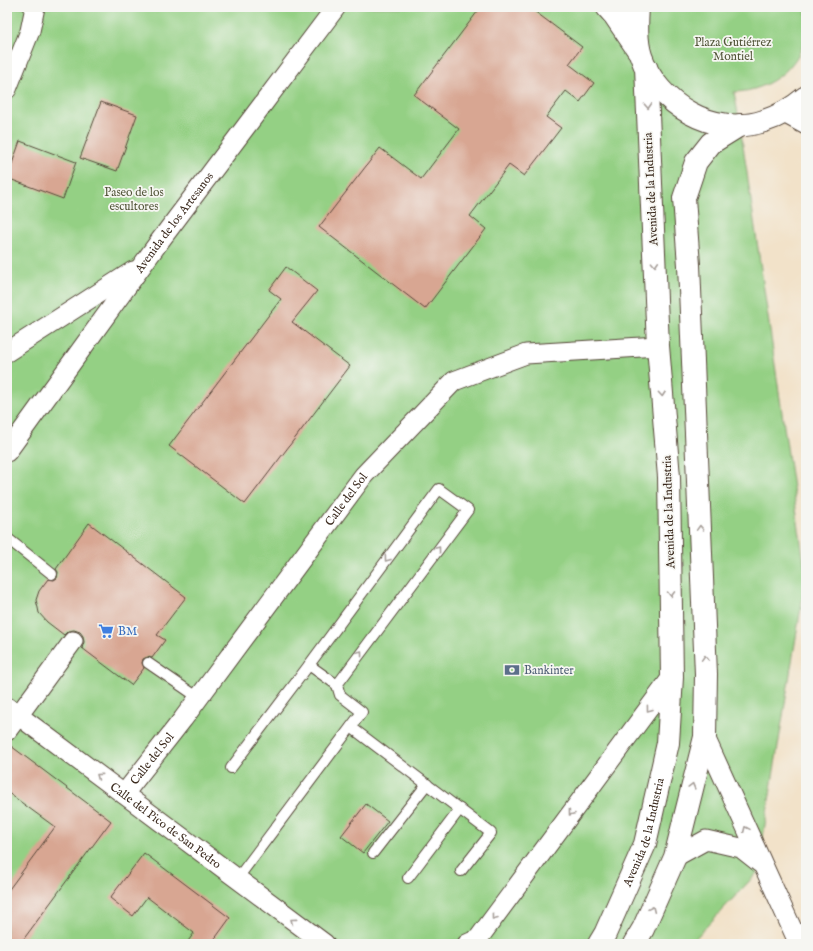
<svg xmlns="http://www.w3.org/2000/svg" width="813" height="951" font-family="'IM FELL English',serif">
  <rect width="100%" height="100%" fill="#f6f6f2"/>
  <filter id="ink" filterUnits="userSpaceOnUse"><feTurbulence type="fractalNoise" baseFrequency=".025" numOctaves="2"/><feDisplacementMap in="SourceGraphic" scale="8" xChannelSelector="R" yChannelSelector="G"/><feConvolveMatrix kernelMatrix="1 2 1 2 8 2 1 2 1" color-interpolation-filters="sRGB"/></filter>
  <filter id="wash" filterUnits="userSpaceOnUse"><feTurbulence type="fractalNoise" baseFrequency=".012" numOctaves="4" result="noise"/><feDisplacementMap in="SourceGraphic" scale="16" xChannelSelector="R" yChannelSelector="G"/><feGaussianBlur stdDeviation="0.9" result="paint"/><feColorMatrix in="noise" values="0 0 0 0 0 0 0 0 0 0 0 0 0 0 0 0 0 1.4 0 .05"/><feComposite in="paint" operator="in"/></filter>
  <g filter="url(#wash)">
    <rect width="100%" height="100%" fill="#f2e2c9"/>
    <path fill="#94d084" stroke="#687d51" d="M7 7H805C807 13 806 19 806 26 806 63 770 92 734 92L740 125 806 577 757 873 690 944H7Z"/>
    <g id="blocks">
      <g fill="#d8a692">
        <path d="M481 7H529L582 47 569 64 594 83 580 102 566 91 546 117 561 128 524 176 509 165 470 216 486 229 425 309 319 227 380 148 421 179 459 129 414 95Z"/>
        <path d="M101 102 137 115 117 171 80 158Z"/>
        <path d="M20 141 76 162 63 199 7 178Z"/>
        <path d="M286 267 317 291 292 322 350 366 245 504 169 446 281 299 269 290Z"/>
        <path d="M89 523 186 597 157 635 165 640 152 658 148 657 143 659 142 663 144 668 131 685 82 648 84 642 83 636 80 632 74 630 68 631 64 635 47 622 39 613 38 608 36 600 39 591 48 579 54 580 57 578 58 572 56 569Z"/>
        <path d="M7 743 111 821 20 944H7V892L55 827 7 792Z"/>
        <path d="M366 804 388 821 363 853 341 836Z"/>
        <path d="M144 853 230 918 211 944H186L194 933 147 897 133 916 110 898Z"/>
      </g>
    </g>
  </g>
  <g filter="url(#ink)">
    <use href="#blocks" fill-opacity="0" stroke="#564638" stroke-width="1"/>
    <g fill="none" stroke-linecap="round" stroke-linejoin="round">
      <g stroke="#564638" stroke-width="12">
        <g id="lane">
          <path d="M7 538 52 574"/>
          <path d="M148 663 199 698"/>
          <path d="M309 665 439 489 468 510 337 685"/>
          <path d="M351 727 491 833 461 871"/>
          <path d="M231 768 309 665 337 685 340 695 362 712 237 879"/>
          <path d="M373 853 427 784"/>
          <path d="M408 878 460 809"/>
        </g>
      </g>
      <g stroke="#564638" stroke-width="21">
        <g id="street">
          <path d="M7 89 30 31 35 7"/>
          <path d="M784 113 806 125"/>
          <path d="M7 352 133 271"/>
          <path id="s1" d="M7 452 159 242 336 7"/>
          <path id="s2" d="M7 707 325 944"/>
          <path d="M7 731 73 641"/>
          <path d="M705 737 799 944"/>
          <path id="s3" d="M124 794 183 719 364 475 454 381 526 354 658 346"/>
          <path d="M675 857 706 840 741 848 760 863"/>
          <path d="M467 944 478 939 672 677"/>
        </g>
      </g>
      <g stroke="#564638" stroke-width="24">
        <g id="secondary">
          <path d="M607 7 615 16 638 50"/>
          <path d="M638 7C637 23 636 40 641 56 657 104 714 138 764 121 780 116 793 108 806 97"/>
          <path id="s4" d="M599 944 605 934 645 844 668 743 672 677 669 477 658 346 646 67"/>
          <path d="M634 944 643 929 675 857 705 737 706 674 689 265 684 198 696 162 711 143 740 125"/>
        </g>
      </g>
      <use href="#lane" stroke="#fff" stroke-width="10"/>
      <use href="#street" stroke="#fff" stroke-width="19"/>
      <use href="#secondary" stroke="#fff" stroke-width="22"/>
    </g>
    <defs><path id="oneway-chevron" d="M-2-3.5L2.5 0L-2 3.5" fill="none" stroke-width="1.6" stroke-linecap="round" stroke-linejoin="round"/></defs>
    <g stroke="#a79f9a">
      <use href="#oneway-chevron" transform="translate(648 106) rotate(87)"/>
      <use href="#oneway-chevron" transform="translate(655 264) rotate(87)"/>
      <use href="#oneway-chevron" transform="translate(662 394) rotate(85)"/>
      <use href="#oneway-chevron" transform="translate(700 528) rotate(-92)"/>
      <use href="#oneway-chevron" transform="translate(438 549) rotate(-53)"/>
      <use href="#oneway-chevron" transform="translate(387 559) rotate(126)"/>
      <use href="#oneway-chevron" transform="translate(671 594) rotate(89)"/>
      <use href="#oneway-chevron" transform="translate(360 653) rotate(-53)"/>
      <use href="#oneway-chevron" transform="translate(705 658) rotate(-92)"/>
      <use href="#oneway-chevron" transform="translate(649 709) rotate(127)"/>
      <use href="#oneway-chevron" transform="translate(99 776) rotate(-143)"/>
      <use href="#oneway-chevron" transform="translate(692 786) rotate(-75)"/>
      <use href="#oneway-chevron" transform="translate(571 813) rotate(127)"/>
      <use href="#oneway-chevron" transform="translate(746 829) rotate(-114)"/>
      <use href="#oneway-chevron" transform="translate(652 909) rotate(-66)"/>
      <use href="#oneway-chevron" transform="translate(494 917) rotate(127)"/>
      <use href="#oneway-chevron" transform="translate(293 921) rotate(-143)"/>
    </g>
  </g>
  <defs>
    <g id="supermarket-bare" transform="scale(1.2)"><path d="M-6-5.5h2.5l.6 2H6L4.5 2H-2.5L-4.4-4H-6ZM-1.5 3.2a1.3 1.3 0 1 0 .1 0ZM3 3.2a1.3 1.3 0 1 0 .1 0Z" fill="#3f7fe0" stroke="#f6f6f2" stroke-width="2.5" paint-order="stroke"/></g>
    <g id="bank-bare" transform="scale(1.2)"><path d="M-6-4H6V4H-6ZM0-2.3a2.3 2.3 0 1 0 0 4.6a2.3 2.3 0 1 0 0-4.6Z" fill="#5c6f8a" stroke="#f6f6f2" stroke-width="2.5" paint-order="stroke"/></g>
  </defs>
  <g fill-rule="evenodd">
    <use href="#supermarket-bare" x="106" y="631"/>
    <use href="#bank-bare" x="512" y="670"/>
  </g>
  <g text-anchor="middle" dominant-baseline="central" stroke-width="3.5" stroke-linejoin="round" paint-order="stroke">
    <g font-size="12" fill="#515438" stroke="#f6f6f2">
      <text x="733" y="42">Plaza Gutiérrez<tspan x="733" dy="14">Montiel</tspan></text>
      <text x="134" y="192">Paseo de los<tspan x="134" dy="14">escultores</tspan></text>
    </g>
    <g font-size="12" fill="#3b2a1e" stroke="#f6f6f2">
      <text transform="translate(651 189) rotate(-93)">Avenida de la Industria</text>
      <text stroke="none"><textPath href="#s1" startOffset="284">Avenida de los Artesanos</textPath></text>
      <text stroke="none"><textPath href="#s3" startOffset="369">Calle del Sol</textPath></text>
      <text transform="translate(669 512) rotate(-92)">Avenida de la Industria</text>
      <text stroke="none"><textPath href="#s3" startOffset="45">Calle del Sol</textPath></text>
      <text stroke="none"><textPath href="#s2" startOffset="198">Calle del Pico de San Pedro</textPath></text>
      <text stroke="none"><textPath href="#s4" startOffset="121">Avenida de la Industria</textPath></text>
    </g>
    <g font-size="12" fill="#366cbe" stroke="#f6f6f2" text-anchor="start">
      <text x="118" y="631">BM</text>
    </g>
    <g font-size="12" fill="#4e5e75" stroke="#f6f6f2" text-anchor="start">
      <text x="524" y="670">Bankinter</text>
    </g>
  </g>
  <rect width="813" height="951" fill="none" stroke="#f6f6f2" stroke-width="24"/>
</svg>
